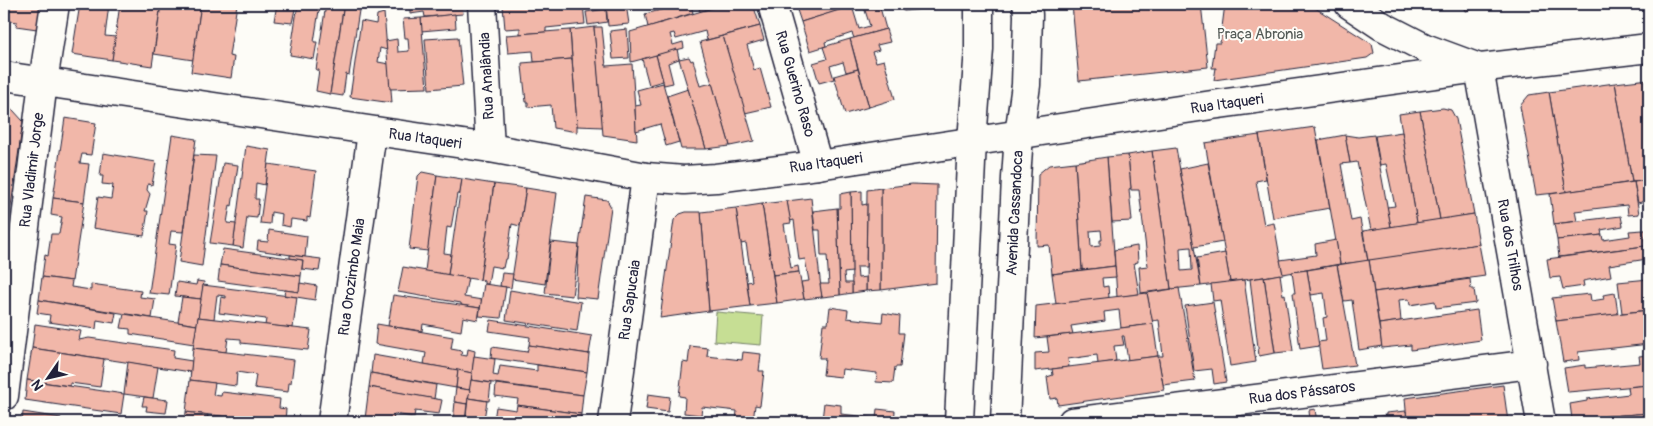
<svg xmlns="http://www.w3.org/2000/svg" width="1653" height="426" font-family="Pangolin,sans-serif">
  <rect width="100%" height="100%" fill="#fdfcf7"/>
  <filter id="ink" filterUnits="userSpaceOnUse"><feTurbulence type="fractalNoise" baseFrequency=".02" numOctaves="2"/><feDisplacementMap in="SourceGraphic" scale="10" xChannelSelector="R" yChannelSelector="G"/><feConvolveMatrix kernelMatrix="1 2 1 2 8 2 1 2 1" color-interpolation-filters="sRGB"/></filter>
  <g filter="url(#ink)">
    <path fill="#c6de94" stroke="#748068" d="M716 312 763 316 761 345 714 341Z"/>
    <g fill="#f1b7a9" stroke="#22223b" fill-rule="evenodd">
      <path d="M4 4H41L37 29 16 26 17 22 4 20Z"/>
      <path d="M80 4H109L105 36 116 37 112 60 72 54Z"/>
      <path d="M120 4H161L152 66 112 60Z"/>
      <path d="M161 4H201L193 60 154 54Z"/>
      <path d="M201 4H237L229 56 234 57 231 78 191 72Z"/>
      <path d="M277 4H296L292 23 274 21Z"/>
      <path d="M298 4H320L314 42H317L314 59 290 55Z"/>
      <path d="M326 4H344L330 94 316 91 319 70H316Z"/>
      <path d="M344 4H360L349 75 346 74 343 96 330 94Z"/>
      <path d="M410 4H462L463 14 425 17 424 12 410 14Z"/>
      <path d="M517 4H583L585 24 546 28V32L520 34V28L505 29 503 6Z"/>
      <path d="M606 4H626L629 24 608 26Z"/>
      <path d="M626 4H640L626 8Z"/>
      <path d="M684 4H691L693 13 648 27 645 14Z"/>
      <path d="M698 4H726L700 12Z"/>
      <path d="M726 4H753L760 26 707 40 705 31 676 39 674 33 670 34 673 45 683 42 684 48 631 62 630 32Z"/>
      <path d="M795 4H860L801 22Z"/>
      <path d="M863 4H879L886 29 854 38 852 33 825 42 826 46 810 51 801 22 852 6 859 29 870 26Z"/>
      <path d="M901 4H925L926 7 924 9 904 11 902 10Z"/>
      <path d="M1072 4H1201L1208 67 1079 81Z"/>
      <path d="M1225 4H1309L1372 44 1374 53 1367 58 1214 80 1216 68H1212L1215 43H1220Z"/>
      <path d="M1463 4H1488L1466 11Z"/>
      <path d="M606 9 607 22 588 25 586 12Z"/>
      <path d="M384 13 387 50 380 48 378 62 389 64 392 103 350 97 361 21 376 24 377 15Z"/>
      <path d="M455 14 456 28 421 31V18Z"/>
      <path d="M421 18 427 88 390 89 386 41 397 39 398 52 409 51 408 38H405L403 19Z"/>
      <path d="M760 26 764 40 747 45 754 70 760 68 771 107 745 113 723 36Z"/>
      <path d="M594 27 603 127 577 126 570 30Z"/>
      <path d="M594 27H602L606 66 632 64 637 140 603 135Z"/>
      <path d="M627 29 629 58 613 59 610 31Z"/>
      <path d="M886 29 890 42 877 45 879 50 872 52 876 62 884 60 895 99 869 107 850 39Z"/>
      <path d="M570 30 572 59 534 62 533 51 508 53 506 35Z"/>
      <path d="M723 36 754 141 730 146 700 42Z"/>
      <path d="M458 37 463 86 429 89 425 39Z"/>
      <path d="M850 39 858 69 846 72 843 62 830 66 834 79 819 83 813 63 827 59 823 47Z"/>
      <path d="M677 49 679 59 668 63 673 83 664 85 656 55Z"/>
      <path d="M656 55 663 81 649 85 642 59Z"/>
      <path d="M689 57 691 61 693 60 700 86 712 83 730 146 706 149 679 59Z"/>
      <path d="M572 59 577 126V132L553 128 551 105 528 107V102H526L522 66V63Z"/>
      <path d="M858 69 869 107 845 114 834 76Z"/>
      <path d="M1649 79V180L1632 182 1615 83Z"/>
      <path d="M663 83 679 142 666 146 660 124 636 131 635 106 641 105 637 90Z"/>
      <path d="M1615 83 1632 182 1566 192 1549 92Z"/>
      <path d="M688 89 706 149H681L667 96Z"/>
      <path d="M1549 92 1566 192 1536 195 1520 106 1529 95Z"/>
      <path d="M1443 108 1451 110 1456 119 1474 214 1440 220 1420 111Z"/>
      <path d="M4 109 13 110 23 121 4 256Z"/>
      <path d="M1420 111 1440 220 1417 223 1399 114Z"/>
      <path d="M65 118 96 123 91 155 82 154 80 163 89 164 84 202 53 198Z"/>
      <path d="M1315 127 1330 208 1273 218 1259 135Z"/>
      <path d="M1402 132 1417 223 1391 227 1387 207 1395 206 1386 164 1380 165 1375 136Z"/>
      <path d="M172 135 196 139 183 232 171 231 169 244 176 245 169 295 149 293Z"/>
      <path d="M1259 135 1266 179 1256 181 1264 225 1274 223 1283 274 1230 282 1205 143Z"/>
      <path d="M1345 135 1358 137 1374 135 1391 227 1371 230 1357 162 1350 163Z"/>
      <path d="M1345 135 1350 163 1341 164 1351 221 1360 219 1368 261 1340 264 1318 140Z"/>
      <path d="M246 146 270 150 265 185 256 183 255 199H259L257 218 247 217 243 248 233 246Z"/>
      <path d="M1176 148 1201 286 1171 289 1152 151ZM1191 247 1192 270 1181 271 1180 248Z"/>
      <path d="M1152 151 1171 289 1141 293 1139 267 1148 266 1139 190H1131L1128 155Z"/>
      <path d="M103 153 156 162 152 185 148 184 147 190 150 194 145 211H148L144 236 93 228 98 197 111 199 113 185 102 184 103 176H100Z"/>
      <path d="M194 155 216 156 202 266 179 262Z"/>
      <path d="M1128 155 1131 188 1129 189 1132 221 1112 222 1107 157Z"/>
      <path d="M1107 157 1115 266 1082 270 1075 162ZM1101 230 1102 240H1100V246L1091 247 1090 231Z"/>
      <path d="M1075 162 1082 270 1052 274 1049 245 1037 246 1038 174 1049 165Z"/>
      <path d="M223 163 238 165 232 206 230 205 227 223 236 224 233 246 210 243Z"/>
      <path d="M1208 163 1223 242 1194 247 1180 169Z"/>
      <path d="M268 164 316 171 310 218 307 217V221L291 219 290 227 281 225 282 214 271 212 270 224 260 223Z"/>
      <path d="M422 172 437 175 428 251 409 249 418 176Z"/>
      <path d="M437 175 462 179 460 194H457L451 228 447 227 444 253 451 254 448 275 425 271Z"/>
      <path d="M462 179 494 184 480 280 448 275Z"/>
      <path d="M1649 180V206L1648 200 1638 203 1634 182Z"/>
      <path d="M1634 182 1639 214 1628 215 1627 205 1575 211 1577 221 1554 224 1550 194Z"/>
      <path d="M494 184 526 188 520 226 512 224 507 259H505L503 268 491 266 488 284H484V281L480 280Z"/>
      <path d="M912 184 937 185 936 283 881 290V188Z"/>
      <path d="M526 188 557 193 545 284 512 279Z"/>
      <path d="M881 188V290L866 291 867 190Z"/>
      <path d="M862 191V205L867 204 866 267H857L858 278 866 277V291L852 293 851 192Z"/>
      <path d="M851 192 852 272 844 273 845 283H852V293L840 295 837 208H840V194Z"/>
      <path d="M586 197 607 200 611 207 598 299 576 297 579 245Z"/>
      <path d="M53 198 84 202 72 281 42 277 45 255 48 256 51 234H59L62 217 51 215Z"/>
      <path d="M811 198 822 297 804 299 801 282 809 281 805 259 799 260 794 220 790 221 787 201Z"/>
      <path d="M787 201 791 223 784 224 791 268 798 266 799 272 773 275 762 204Z"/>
      <path d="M762 204 777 303 750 306 747 282 752 281 746 243 741 244 736 208Z"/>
      <path d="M736 208 750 306 709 311 701 212Z"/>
      <path d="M837 208 840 295 822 297 820 284H829L827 256H821L820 230H815L813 211Z"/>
      <path d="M686 212H701L709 311 660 318 674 220 680 214Z"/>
      <path d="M1474 214 1479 244 1368 261 1363 231Z"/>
      <path d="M1621 216 1623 226 1601 230 1602 235 1557 240 1554 224Z"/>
      <path d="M269 230 307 236 305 257 257 250 258 241 268 242Z"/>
      <path d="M1643 230H1649V245L1645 246Z"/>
      <path d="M1643 230 1645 246 1559 257 1557 240 1602 235 1603 240 1630 236 1629 231Z"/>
      <path d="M1336 240 1340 264 1283 274 1280 260 1316 255 1315 244Z"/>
      <path d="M551 242 579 245 572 296 545 293Z"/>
      <path d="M1479 244 1485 276 1374 292 1369 260Z"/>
      <path d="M1649 245V273L1645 246Z"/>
      <path d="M1137 246 1138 262 1134 263 1139 294 1117 297 1114 250Z"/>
      <path d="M1645 246 1647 259 1609 265 1611 276 1583 281 1584 286 1563 289 1560 277 1550 278 1547 259Z"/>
      <path d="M223 249 303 260 301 276 220 265Z"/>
      <path d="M1225 253 1230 282 1201 286 1197 258Z"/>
      <path d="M290 255 321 259 319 271 302 269 303 260 290 258Z"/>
      <path d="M1369 260 1382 346 1359 350 1352 300 1344 301 1337 265Z"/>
      <path d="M220 265 301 276 299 292 218 281Z"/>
      <path d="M1337 265 1355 365 1322 369 1318 342 1326 341 1323 318 1327 317 1324 293 1311 295 1307 270Z"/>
      <path d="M1115 266 1116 277 1102 278 1103 287 1108 286 1109 298 1056 304 1052 274Z"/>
      <path d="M403 267 468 278 464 297 482 300 480 308 461 305V303L398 292Z"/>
      <path d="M1307 270 1319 346 1300 349 1293 293H1295L1292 272Z"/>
      <path d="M799 272 804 299 777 303 773 275Z"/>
      <path d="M502 273 513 274 511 288 500 286Z"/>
      <path d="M1280 274 1283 295 1285 294 1293 351 1275 353 1264 277Z"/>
      <path d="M42 277 72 281 71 287 91 290V284L141 291 140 297 155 299 152 318 39 300Z"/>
      <path d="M1264 277 1275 353 1259 356 1250 279Z"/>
      <path d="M1470 279 1471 289H1474L1476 303 1436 308 1435 301 1410 305 1409 299 1399 300 1401 321 1379 324 1374 292Z"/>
      <path d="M1649 279V310L1622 313 1618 282Z"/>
      <path d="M1244 280 1256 362 1230 366 1220 300 1213 301 1211 284Z"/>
      <path d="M197 281 204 282 201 299 175 296 177 282 196 285Z"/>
      <path d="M300 283 317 286 315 300 284 295 285 290 299 292Z"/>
      <path d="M484 284 506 287 501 318 479 316Z"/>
      <path d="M203 285 297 297 293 328 265 325 266 319 219 313 221 297 226 298V296L217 295 214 319 198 317Z"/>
      <path d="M1179 288 1195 381 1163 385 1158 356H1163L1159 320 1152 321 1147 293Z"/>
      <path d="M510 290 581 302 577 331 506 320Z"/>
      <path d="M1147 293 1153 324 1121 328 1119 310 1104 312 1105 321 1071 326 1073 334 1035 338 1036 306Z"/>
      <path d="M1615 293 1618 314 1556 321 1552 298 1590 294 1591 301 1604 299 1603 295Z"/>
      <path d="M393 295 480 308 478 320 463 317 461 331 423 324 422 331 388 326Z"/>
      <path d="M182 297 201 299 197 325 178 322Z"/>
      <path d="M39 300 116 313 114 323 97 320 96 329 49 322 50 315 37 313Z"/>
      <path d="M1213 302 1226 382 1214 384 1212 369 1194 371 1185 306Z"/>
      <path d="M830 307 848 310 847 318 882 322 883 313 900 316 899 333H904L900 367H895L893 383 876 382 877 373 842 369 841 377 823 375 825 358H819L823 324H828Z"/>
      <path d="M1477 310 1481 340 1411 350V345L1382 348 1379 324Z"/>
      <path d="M1649 310V344L1578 352 1579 360 1563 362 1556 321Z"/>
      <path d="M124 314 197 325 194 344 130 334V329L121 328Z"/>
      <path d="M198 317 311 330 308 350 241 343V339L228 338 226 352 193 348Z"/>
      <path d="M491 320 592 336 589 354 529 345 530 337 489 331Z"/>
      <path d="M35 324 81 331 79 340 89 338 174 350 173 358 192 361 191 372 32 348Z"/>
      <path d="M377 324 453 337 451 349 462 351 461 355 467 356 468 349 475 351 472 373 424 364 426 353 375 344Z"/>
      <path d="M1153 324 1158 356 1128 360 1124 336H1122L1124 345 1114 346 1116 361 1098 364 1097 355 1068 359 1069 367 1035 371V353L1049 352 1047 337Z"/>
      <path d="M529 345 589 354 587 372 491 358 492 347 527 352Z"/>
      <path d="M690 346 708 348 707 356 742 360 743 352 761 354 759 371H764L760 406 755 405 753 422 736 420 737 411 702 407 701 415 684 413 685 397 679 396 683 362 688 363Z"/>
      <path d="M32 348 104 359 100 387 70 383V386L27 380Z"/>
      <path d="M193 348 294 360 291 383H289L288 392 254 388 256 375 237 372 236 386 190 380Z"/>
      <path d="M373 355 458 370 456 388 371 373Z"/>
      <path d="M1649 355V385L1568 392 1564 368 1585 365V368L1640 363 1639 356Z"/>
      <path d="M474 356 495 359 493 375 498 376 500 366 537 371V365L587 372 583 395 471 380Z"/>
      <path d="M1158 356 1164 390 1058 405 1057 398 1050 399 1047 377 1053 375 1052 369Z"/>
      <path d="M128 362 158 367 153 398 124 394Z"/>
      <path d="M458 370 472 373 470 390 456 388Z"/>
      <path d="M371 373 436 385 434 399 369 387Z"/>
      <path d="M27 380 124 394 121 414 25 400Z"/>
      <path d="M190 380 215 383 213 395 221 396 222 392 280 399 279 408 286 409 285 422H266L186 412Z"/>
      <path d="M471 380 491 383 489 401 468 398Z"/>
      <path d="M496 384 583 395 581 414 517 405 518 399 495 396Z"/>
      <path d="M1503 385 1508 422H1407L1405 398Z"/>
      <path d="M1649 385V413L1572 419 1570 404 1587 401V399L1629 394 1628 387Z"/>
      <path d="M369 387 442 400 439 414 415 411 414 417 394 414 393 422H382L365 419Z"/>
      <path d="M456 388 470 390 467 404 454 402Z"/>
      <path d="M648 394 670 397 668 412 646 409Z"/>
      <path d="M144 397 168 400 166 413 146 411 147 406H142Z"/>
      <path d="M468 398 487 401 484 419 466 416Z"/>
      <path d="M455 402 467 404 465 422H453Z"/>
      <path d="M824 403 841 405V414L876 418 877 409 895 411 894 422H816L817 419 822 420Z"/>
      <path d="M517 405 581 414 580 422H512L494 420 496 407 516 410Z"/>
      <path d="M1315 409 1317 422H1310L1309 410Z"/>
      <path d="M1406 411 1407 422H1374L1373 417 1386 415V413Z"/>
      <path d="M23 412 61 418 60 422H22Z"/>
      <path d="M186 412 208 415 207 422H185Z"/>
      <path d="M1649 413V422H1573L1572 419Z"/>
      <path d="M213 415 266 422H212Z"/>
      <path d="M466 416 484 419 512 422H465Z"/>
      <path d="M1245 418V422H1214V421Z"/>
    </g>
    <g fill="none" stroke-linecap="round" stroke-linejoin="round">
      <g stroke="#22223b" stroke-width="31">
        <g id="street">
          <path d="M482 4 490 148"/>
          <path d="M772 4 818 165"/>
          <path d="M4 76 490 148 646 177 684 180 716 178 818 165 1212 105 1479 68 1649 48"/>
          <path d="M4 396 43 82 55 4"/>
          <path d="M332 422 372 132"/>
          <path d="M613 422 646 177"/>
          <path d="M1072 422 1532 364"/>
        </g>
      </g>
      <g stroke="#22223b" stroke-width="31">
        <g id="secondary">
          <path d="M1349 4 1382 26 1425 48 1479 68 1541 422"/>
          <path d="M959 422 972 141 979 49V4"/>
          <path d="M1005 422 1016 178 1019 135 1026 85 1028 15 1027 4"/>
        </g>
      </g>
      <use href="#street" stroke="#fdfcf7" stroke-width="28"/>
      <use href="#secondary" stroke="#fdfcf7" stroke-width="28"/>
    </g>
  </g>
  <g text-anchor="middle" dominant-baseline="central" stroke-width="4" stroke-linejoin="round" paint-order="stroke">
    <g font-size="15" fill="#535a56" stroke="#fdfcf7">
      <text x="1260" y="34">Praça Abronia</text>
    </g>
    <g font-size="15" fill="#22223b" stroke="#fdfcf7">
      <text transform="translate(487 76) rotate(-93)">Rua Analândia</text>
      <text transform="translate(795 84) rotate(74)">Rua Guerino Raso</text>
      <text transform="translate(1227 104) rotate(-8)">Rua Itaqueri</text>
      <text transform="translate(425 139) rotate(8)">Rua Itaqueri</text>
      <text transform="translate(826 163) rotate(-8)">Rua Itaqueri</text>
      <text transform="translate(32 170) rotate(-83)">Rua Vladimir Jorge</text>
      <text transform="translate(1015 213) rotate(-87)">Avenida Cassandoca</text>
      <text transform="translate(1510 245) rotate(80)">Rua dos Trilhos</text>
      <text transform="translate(352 277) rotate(-82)">Rua Orozimbo Maia</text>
      <text transform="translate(630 300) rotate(-82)">Rua Sapucaia</text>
      <text transform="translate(1302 393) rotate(-7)">Rua dos Pássaros</text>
    </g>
  </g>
  <rect width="1653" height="426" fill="none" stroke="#fdfcf7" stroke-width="20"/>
  <rect x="10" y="10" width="1633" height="406" fill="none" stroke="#22223b" stroke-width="2" filter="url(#ink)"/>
  <g transform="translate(48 378) rotate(236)" stroke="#fdfcf7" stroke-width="4" paint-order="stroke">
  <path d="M0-4L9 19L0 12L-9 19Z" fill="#22223b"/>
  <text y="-8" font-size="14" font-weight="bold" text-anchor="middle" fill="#22223b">N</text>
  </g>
</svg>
